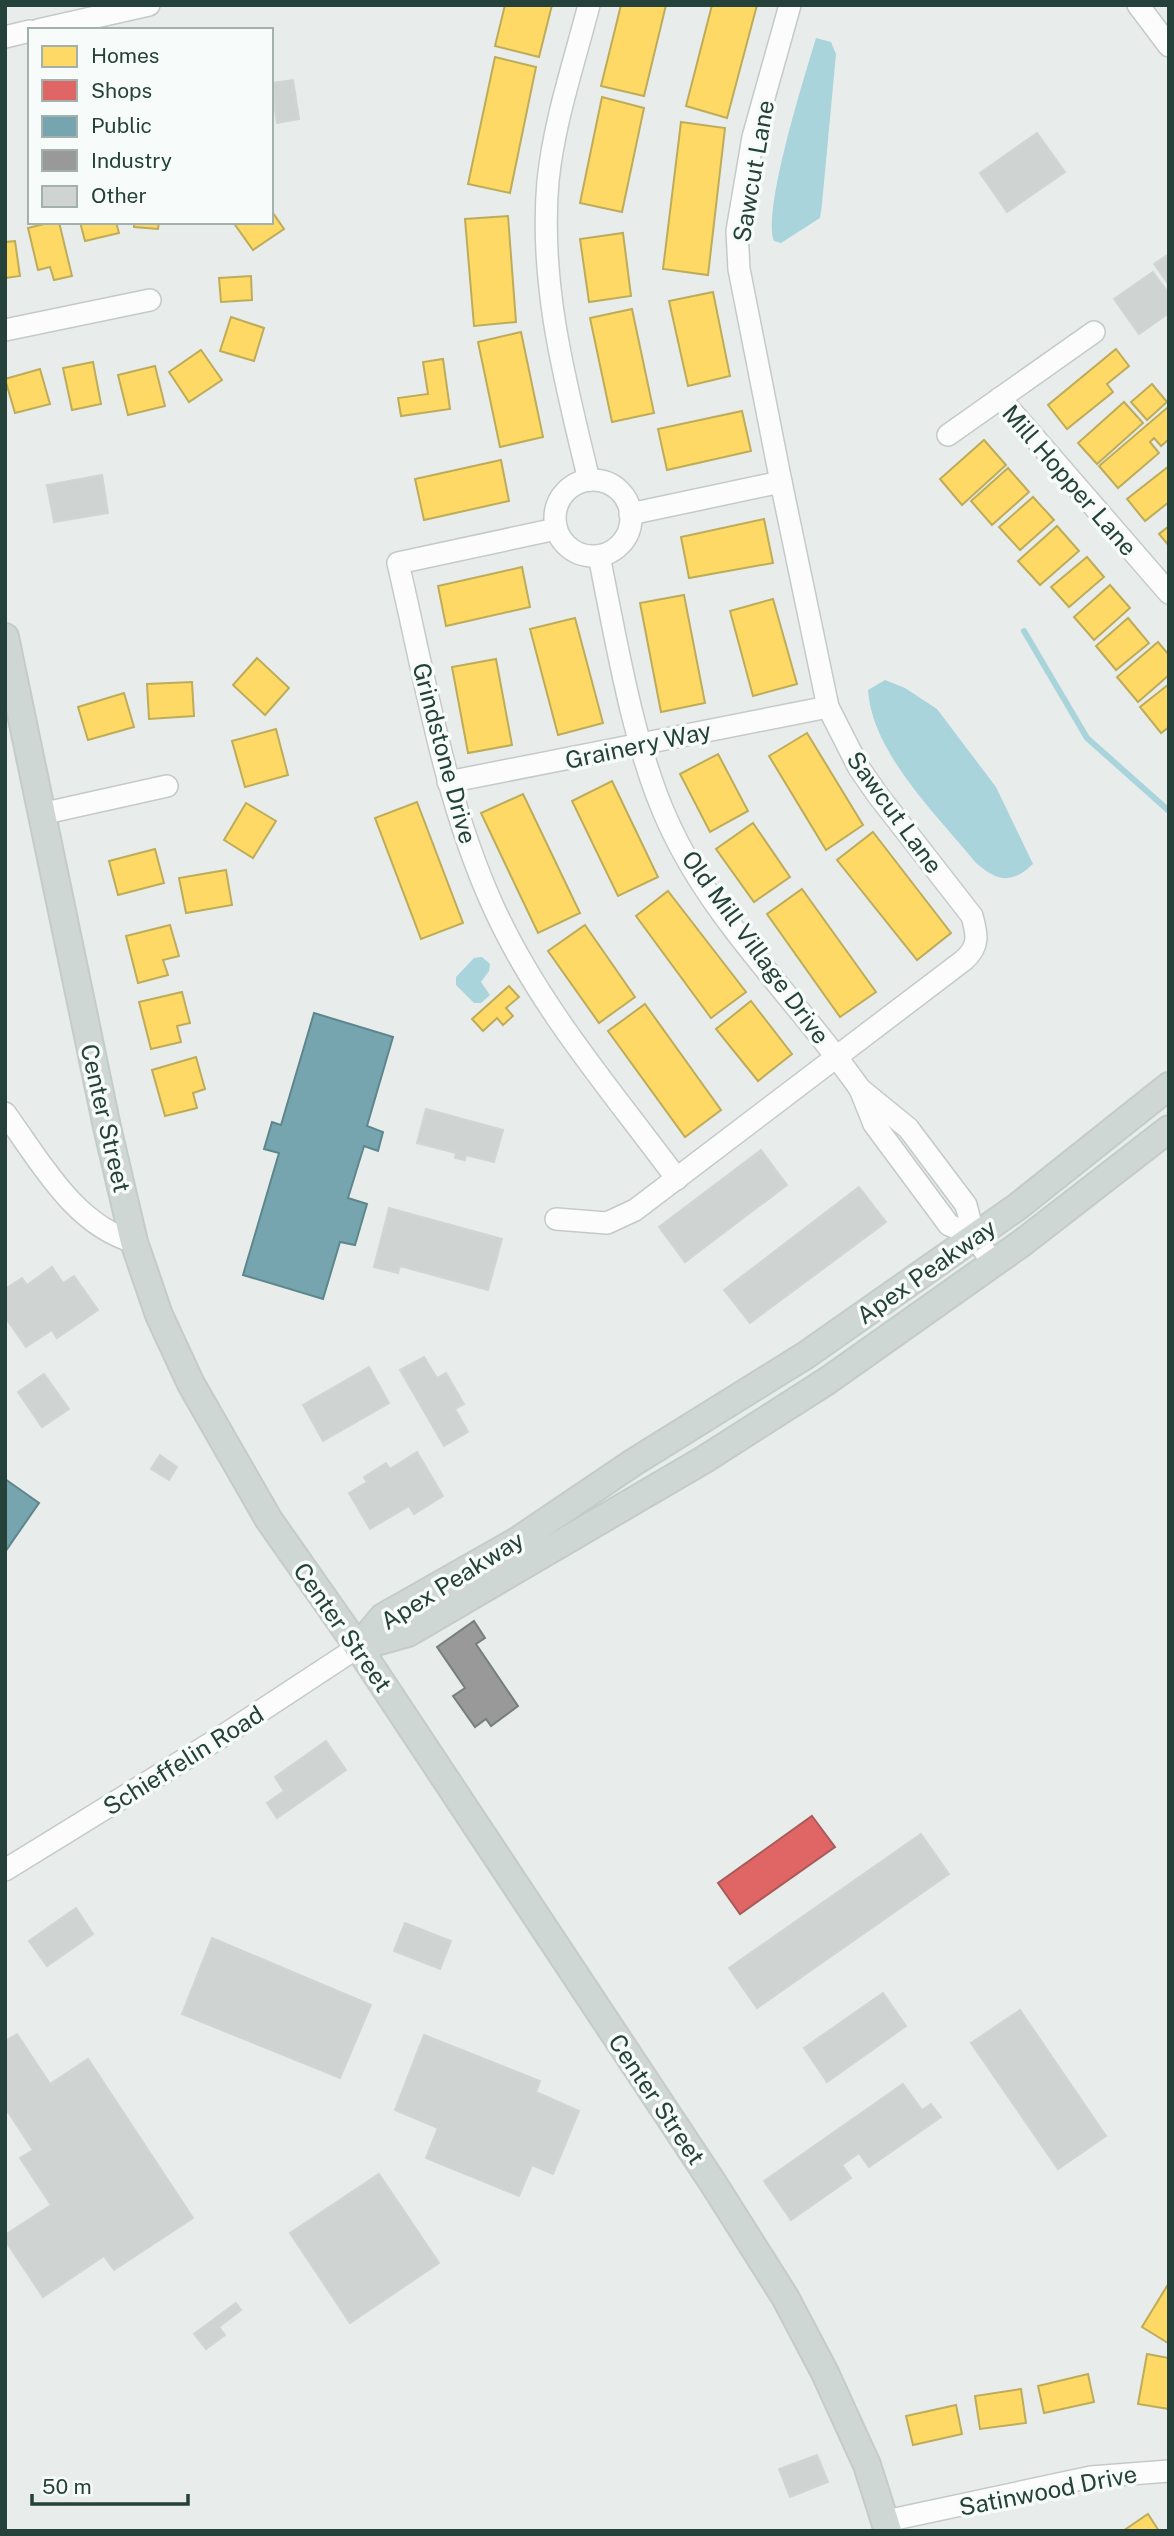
<svg xmlns="http://www.w3.org/2000/svg" width="1174" height="2536" font-family="'Public Sans',sans-serif">
  <rect width="100%" height="100%" fill="#e8edeb"/>
  <g fill="#a9d4db">
    <path d="M816 38 831 42 836 54 822 204 820 218 781 243 774 241C762 210 805 75 816 38Z"/>
    <path d="M885 680 905 688 937 709 996 787 1033 864C1012 884 998 882 976 863 937 815 872 753 868 690Z"/>
    <path d="M482 957 490 964 489 971 481 982 490 995 481 1003H474L456 985V977L474 958Z"/>
  </g>
  <g fill="#ffd966" stroke="#bdac59" stroke-width="2">
    <path d="M505 5H552L539 57 495 46Z"/>
    <path d="M621 5H666L644 96 601 86Z"/>
    <path d="M712 5H757L727 118 686 106Z"/>
    <path d="M495 57 536 67 510 193 468 184Z"/>
    <path d="M602 97 644 108 622 212 580 203Z"/>
    <path d="M681 122 725 128 708 275 663 269Z"/>
    <path d="M271 210 284 229 253 250 233 222H271Z"/>
    <path d="M508 216 516 322 474 326 465 219Z"/>
    <path d="M52 222H59L72 276 54 280 50 267 38 270 28 228Z"/>
    <path d="M80 222H116L119 233 85 241Z"/>
    <path d="M134 222H159L158 229 134 227Z"/>
    <path d="M623 233 631 296 589 302 580 239Z"/>
    <path d="M15 241 20 276 5 278V242Z"/>
    <path d="M251 276 252 300 221 302 219 278Z"/>
    <path d="M713 292 730 376 688 386 669 301Z"/>
    <path d="M632 309 654 413 612 422 590 318Z"/>
    <path d="M231 317 264 328 254 361 220 351Z"/>
    <path d="M521 332 543 437 500 447 478 342Z"/>
    <path d="M1116 349 1129 366 1107 384 1113 392 1067 429 1048 405Z"/>
    <path d="M201 350 222 380 189 402 169 372Z"/>
    <path d="M443 359 450 409 401 416 398 398 428 394 423 362Z"/>
    <path d="M93 362 101 404 72 410 63 368Z"/>
    <path d="M155 366 165 406 128 415 118 375Z"/>
    <path d="M40 369 50 404 15 413 5 379Z"/>
    <path d="M1152 384 1167 402 1147 420 1131 402Z"/>
    <path d="M1124 402 1143 423 1097 464 1078 443Z"/>
    <path d="M1168 407 1169 439 1161 446 1154 438 1150 442 1159 453 1118 488 1099 466Z"/>
    <path d="M742 411 751 451 667 470 658 429Z"/>
    <path d="M984 440 1006 465 962 505 940 479Z"/>
    <path d="M501 460 509 501 424 520 415 479Z"/>
    <path d="M1169 466V502L1145 521 1127 499Z"/>
    <path d="M1008 468 1029 492 992 525 971 501Z"/>
    <path d="M1033 497 1054 520 1020 550 999 527Z"/>
    <path d="M764 519 773 563 689 578 681 537Z"/>
    <path d="M1057 526 1079 551 1040 585 1018 561Z"/>
    <path d="M1169 526V546L1159 534Z"/>
    <path d="M1087 557 1104 577 1069 607 1051 587Z"/>
    <path d="M522 567 530 607 446 626 438 586Z"/>
    <path d="M1110 585 1130 608 1094 640 1074 617Z"/>
    <path d="M684 595 705 703 661 712 640 603Z"/>
    <path d="M773 599 797 684 753 696 730 611Z"/>
    <path d="M575 618 603 723 558 735 530 629Z"/>
    <path d="M1128 618 1149 643 1116 670 1096 646Z"/>
    <path d="M1158 642 1169 655V675L1138 702 1117 677Z"/>
    <path d="M257 658 289 688 265 715 233 685Z"/>
    <path d="M496 659 512 745 468 753 452 667Z"/>
    <path d="M192 682 194 716 149 719 147 684Z"/>
    <path d="M1169 684V727L1161 733 1140 707Z"/>
    <path d="M124 693 134 727 88 740 78 707Z"/>
    <path d="M276 729 288 775 245 787 232 741Z"/>
    <path d="M807 733 863 825 826 850 769 756Z"/>
    <path d="M718 754 748 811 710 832 680 774Z"/>
    <path d="M612 781 658 877 618 896 572 801Z"/>
    <path d="M523 794 580 913 538 933 481 813Z"/>
    <path d="M417 802 463 923 421 939 375 818Z"/>
    <path d="M246 803 276 821 253 858 224 840Z"/>
    <path d="M753 823 790 877 754 902 716 849Z"/>
    <path d="M873 832 951 933 917 960 837 860Z"/>
    <path d="M155 849 164 883 118 895 109 861Z"/>
    <path d="M226 870 232 905 186 913 179 878Z"/>
    <path d="M802 889 876 992 840 1017 767 914Z"/>
    <path d="M668 891 746 992 711 1018 636 916Z"/>
    <path d="M170 925 179 956 163 960 168 975 138 983 126 936Z"/>
    <path d="M585 925 635 997 599 1023 548 951Z"/>
    <path d="M509 986 519 997 506 1008 513 1016 503 1025 497 1018 483 1031 472 1019Z"/>
    <path d="M182 992 190 1023 177 1026 181 1042 151 1049 139 1002Z"/>
    <path d="M751 1001 792 1054 758 1081 716 1029Z"/>
    <path d="M645 1004 721 1110 685 1137 608 1031Z"/>
    <path d="M196 1057 205 1089 193 1093 197 1108 165 1116 152 1070Z"/>
    <path d="M1167 2286 1169 2287 1168 2343 1142 2327Z"/>
    <path d="M1147 2354 1169 2358V2409L1138 2404Z"/>
    <path d="M1088 2374 1094 2402 1044 2413 1038 2386Z"/>
    <path d="M1021 2389 1026 2423 980 2429 975 2396Z"/>
    <path d="M956 2405 962 2434 913 2445 906 2416Z"/>
    <path d="M1148 2514 1159 2531H1123Z"/>
  </g>
  <path fill="#e06666" stroke="#a85b59" stroke-width="2" d="M812 1816 835 1847 740 1914 718 1883Z"/>
  <g fill="#76a5af" stroke="#5d878c" stroke-width="2">
    <path d="M314 1013 393 1037 367 1126 383 1132 378 1151 364 1146 348 1198 367 1204 355 1245 340 1242 323 1299 243 1275 279 1153 264 1149 272 1122 281 1125Z"/>
    <path d="M5 1479 39 1503 5 1552Z"/>
  </g>
  <path fill="#999" stroke="#767f7c" stroke-width="2" d="M474 1621 485 1638 476 1644 518 1706 491 1726 486 1719 475 1727 453 1696 465 1688 437 1647Z"/>
  <g fill="none" stroke-linecap="round" stroke-linejoin="round">
    <path stroke="#a9d4db" stroke-width="6" d="M1024 631 1087 738 1169 811"/>
  </g>
  <g fill="#cfd4d2" stroke="#d1d6d4" stroke-width="2">
    <path d="M293 80 299 119 277 123 271 83Z"/>
    <path d="M1037 133 1065 172 1007 212 980 173Z"/>
    <path d="M1169 254V285L1154 264Z"/>
    <path d="M1153 272 1169 294V313L1139 334 1114 299Z"/>
    <path d="M102 475 108 513 54 522 47 485Z"/>
    <path d="M426 1109 503 1130 494 1162 466 1155 465 1160 455 1158 456 1153 417 1143Z"/>
    <path d="M761 1150 787 1185 685 1262 659 1227Z"/>
    <path d="M859 1187 886 1222 750 1323 724 1290Z"/>
    <path d="M389 1208 502 1239 488 1290 400 1266 398 1273 374 1267Z"/>
    <path d="M52 1267 63 1283 74 1276 98 1310 57 1338 52 1330 26 1347 5 1317V1289L22 1278 27 1285Z"/>
    <path d="M424 1357 437 1378 446 1373 464 1404 455 1409 468 1432 444 1446 400 1370Z"/>
    <path d="M369 1367 389 1403 323 1441 303 1405Z"/>
    <path d="M44 1374 69 1409 42 1427 18 1392Z"/>
    <path d="M417 1452 443 1496 414 1514 409 1506 370 1529 349 1493 367 1482 364 1477 386 1463 390 1469Z"/>
    <path d="M160 1455 177 1467 169 1480 151 1469Z"/>
    <path d="M326 1741 346 1770 277 1818 267 1803 284 1791 275 1777Z"/>
    <path d="M921 1834 949 1874 757 2008 729 1968Z"/>
    <path d="M76 1908 93 1934 47 1966 29 1941Z"/>
    <path d="M405 1923 451 1941 440 1969 394 1951Z"/>
    <path d="M212 1938 371 2005 340 2078 182 2014Z"/>
    <path d="M883 1993 906 2026 827 2082 804 2048Z"/>
    <path d="M1020 2010 1106 2136 1058 2169 971 2043Z"/>
    <path d="M17 2034 50 2084 88 2059 193 2218 114 2270 104 2256 43 2297 5 2240V2235L51 2205 20 2158 33 2150 8 2112 5 2113V2041Z"/>
    <path d="M424 2035 540 2081 536 2092 579 2111 553 2174 532 2165 519 2196 426 2158 438 2128 395 2110Z"/>
    <path d="M903 2084 922 2110 931 2104 941 2117 869 2167 859 2153 842 2165 851 2178 791 2220 764 2181Z"/>
    <path d="M379 2174 439 2263 350 2323 290 2233Z"/>
    <path d="M236 2303 241 2310 219 2327 225 2335 206 2349 194 2334Z"/>
    <path d="M817 2455 828 2482 790 2497 779 2469Z"/>
  </g>
  <g fill="none" stroke-linecap="round" stroke-linejoin="round">
    <g stroke="#c5cac8" stroke-width="24">
      <g id="minor">
        <path d="M1138 5 1169 46"/>
        <path d="M38 30 149 5"/>
        <path d="M5 37 30 31"/>
        <path d="M5 330 150 300"/>
        <path d="M1000 398 1169 593"/>
        <path d="M948 435 1094 332"/>
        <path d="M589 480C565 381 539 284 548 181 554 122 574 63 589 5"/>
        <circle cx="593" cy="518" r="38"/>
        <path d="M630 514 781 482"/>
        <path d="M556 529 398 563C425 678 444 798 493 906 538 1006 612 1091 677 1179"/>
        <path d="M599 556C616 639 633 746 668 822 713 922 798 1000 860 1089L874 1124 949 1225 974 1236"/>
        <path d="M448 782 828 707"/>
        <path d="M41 814 167 786"/>
        <path d="M860 1089 908 1128 966 1205 974 1236 993 1263"/>
        <path d="M5 1113C40 1161 74 1225 134 1242"/>
        <path d="M556 1219 607 1223 635 1210 964 960C980 946 977 934 972 916L877 794 859 768 828 707 781 482 739 269 737 231 753 137 790 5"/>
        <path d="M5 1870 221 1737 358 1647"/>
        <path d="M886 2521 1091 2477 1169 2471"/>
      </g>
    </g>
    <g stroke="#c3ccc9" stroke-width="30">
      <g id="major">
        <path d="M5 637 107 1127 134 1242 159 1315 191 1384 269 1520 358 1647 713 2183 785 2297 825 2373 867 2465 888 2531"/>
        <path d="M358 1647 383 1617 517 1541 634 1462 806 1355 1017 1207 1169 1086"/>
        <path d="M358 1647 408 1633 705 1459 827 1381 1022 1243 1169 1129"/>
      </g>
    </g>
    <use href="#minor" stroke="#fcfcfc" stroke-width="21"/>
    <use href="#major" stroke="#cfd7d5" stroke-width="26"/>
  </g>
  <g text-anchor="middle" dominant-baseline="central" stroke-width="7" stroke-linejoin="round" paint-order="stroke">
    <g font-size="24" fill="#24423a" stroke="#f7fbf9">
      <text transform="translate(753 171) rotate(-80)">Sawcut Lane</text>
      <text transform="translate(1070 480) rotate(49)">Mill Hopper Lane</text>
      <text transform="translate(638 745) rotate(-12)">Grainery Way</text>
      <text transform="translate(445 753) rotate(75)">Grindstone Drive</text>
      <text transform="translate(895 812) rotate(54)">Sawcut Lane</text>
      <text transform="translate(756 947) rotate(54)">Old Mill Village Drive</text>
      <text transform="translate(106 1118) rotate(77)">Center Street</text>
      <text transform="translate(926 1271) rotate(-35)">Apex Peakway</text>
      <text transform="translate(452 1580) rotate(-32)">Apex Peakway</text>
      <text transform="translate(343 1627) rotate(55)">Center Street</text>
      <text transform="translate(183 1760) rotate(-32)">Schieffelin Road</text>
      <text transform="translate(657 2099) rotate(56)">Center Street</text>
      <text transform="translate(1048 2490) rotate(-11)">Satinwood Drive</text>
    </g>
  </g>
  <rect width="1174" height="2536" fill="none" stroke="#24423a" stroke-width="14"/>
  <rect x="28" y="28" width="245" height="196" fill="#f7fbf9" stroke="#a3b1ad" stroke-width="2"/>
  <rect x="42" y="46" width="35" height="21" fill="#ffd966" stroke="#a3b1ad" stroke-width="2"/>
  <text x="91" y="63" font-size="21" fill="#24423a">Homes</text>
  <rect x="42" y="80" width="35" height="21" fill="#e06666" stroke="#a3b1ad" stroke-width="2"/>
  <text x="91" y="98" font-size="21" fill="#24423a">Shops</text>
  <rect x="42" y="116" width="35" height="21" fill="#76a5af" stroke="#a3b1ad" stroke-width="2"/>
  <text x="91" y="133" font-size="21" fill="#24423a">Public</text>
  <rect x="42" y="150" width="35" height="21" fill="#999999" stroke="#a3b1ad" stroke-width="2"/>
  <text x="91" y="168" font-size="21" fill="#24423a">Industry</text>
  <rect x="42" y="186" width="35" height="21" fill="#cfd4d2" stroke="#a3b1ad" stroke-width="2"/>
  <text x="91" y="203" font-size="21" fill="#24423a">Other</text>
  <path d="M32 2494v10h156v-10" fill="none" stroke="#24423a" stroke-width="3.5"/>
  <text x="42" y="2494" font-size="21" fill="#24423a" stroke="#f7fbf9" stroke-width="5" paint-order="stroke">50 m</text>
</svg>
